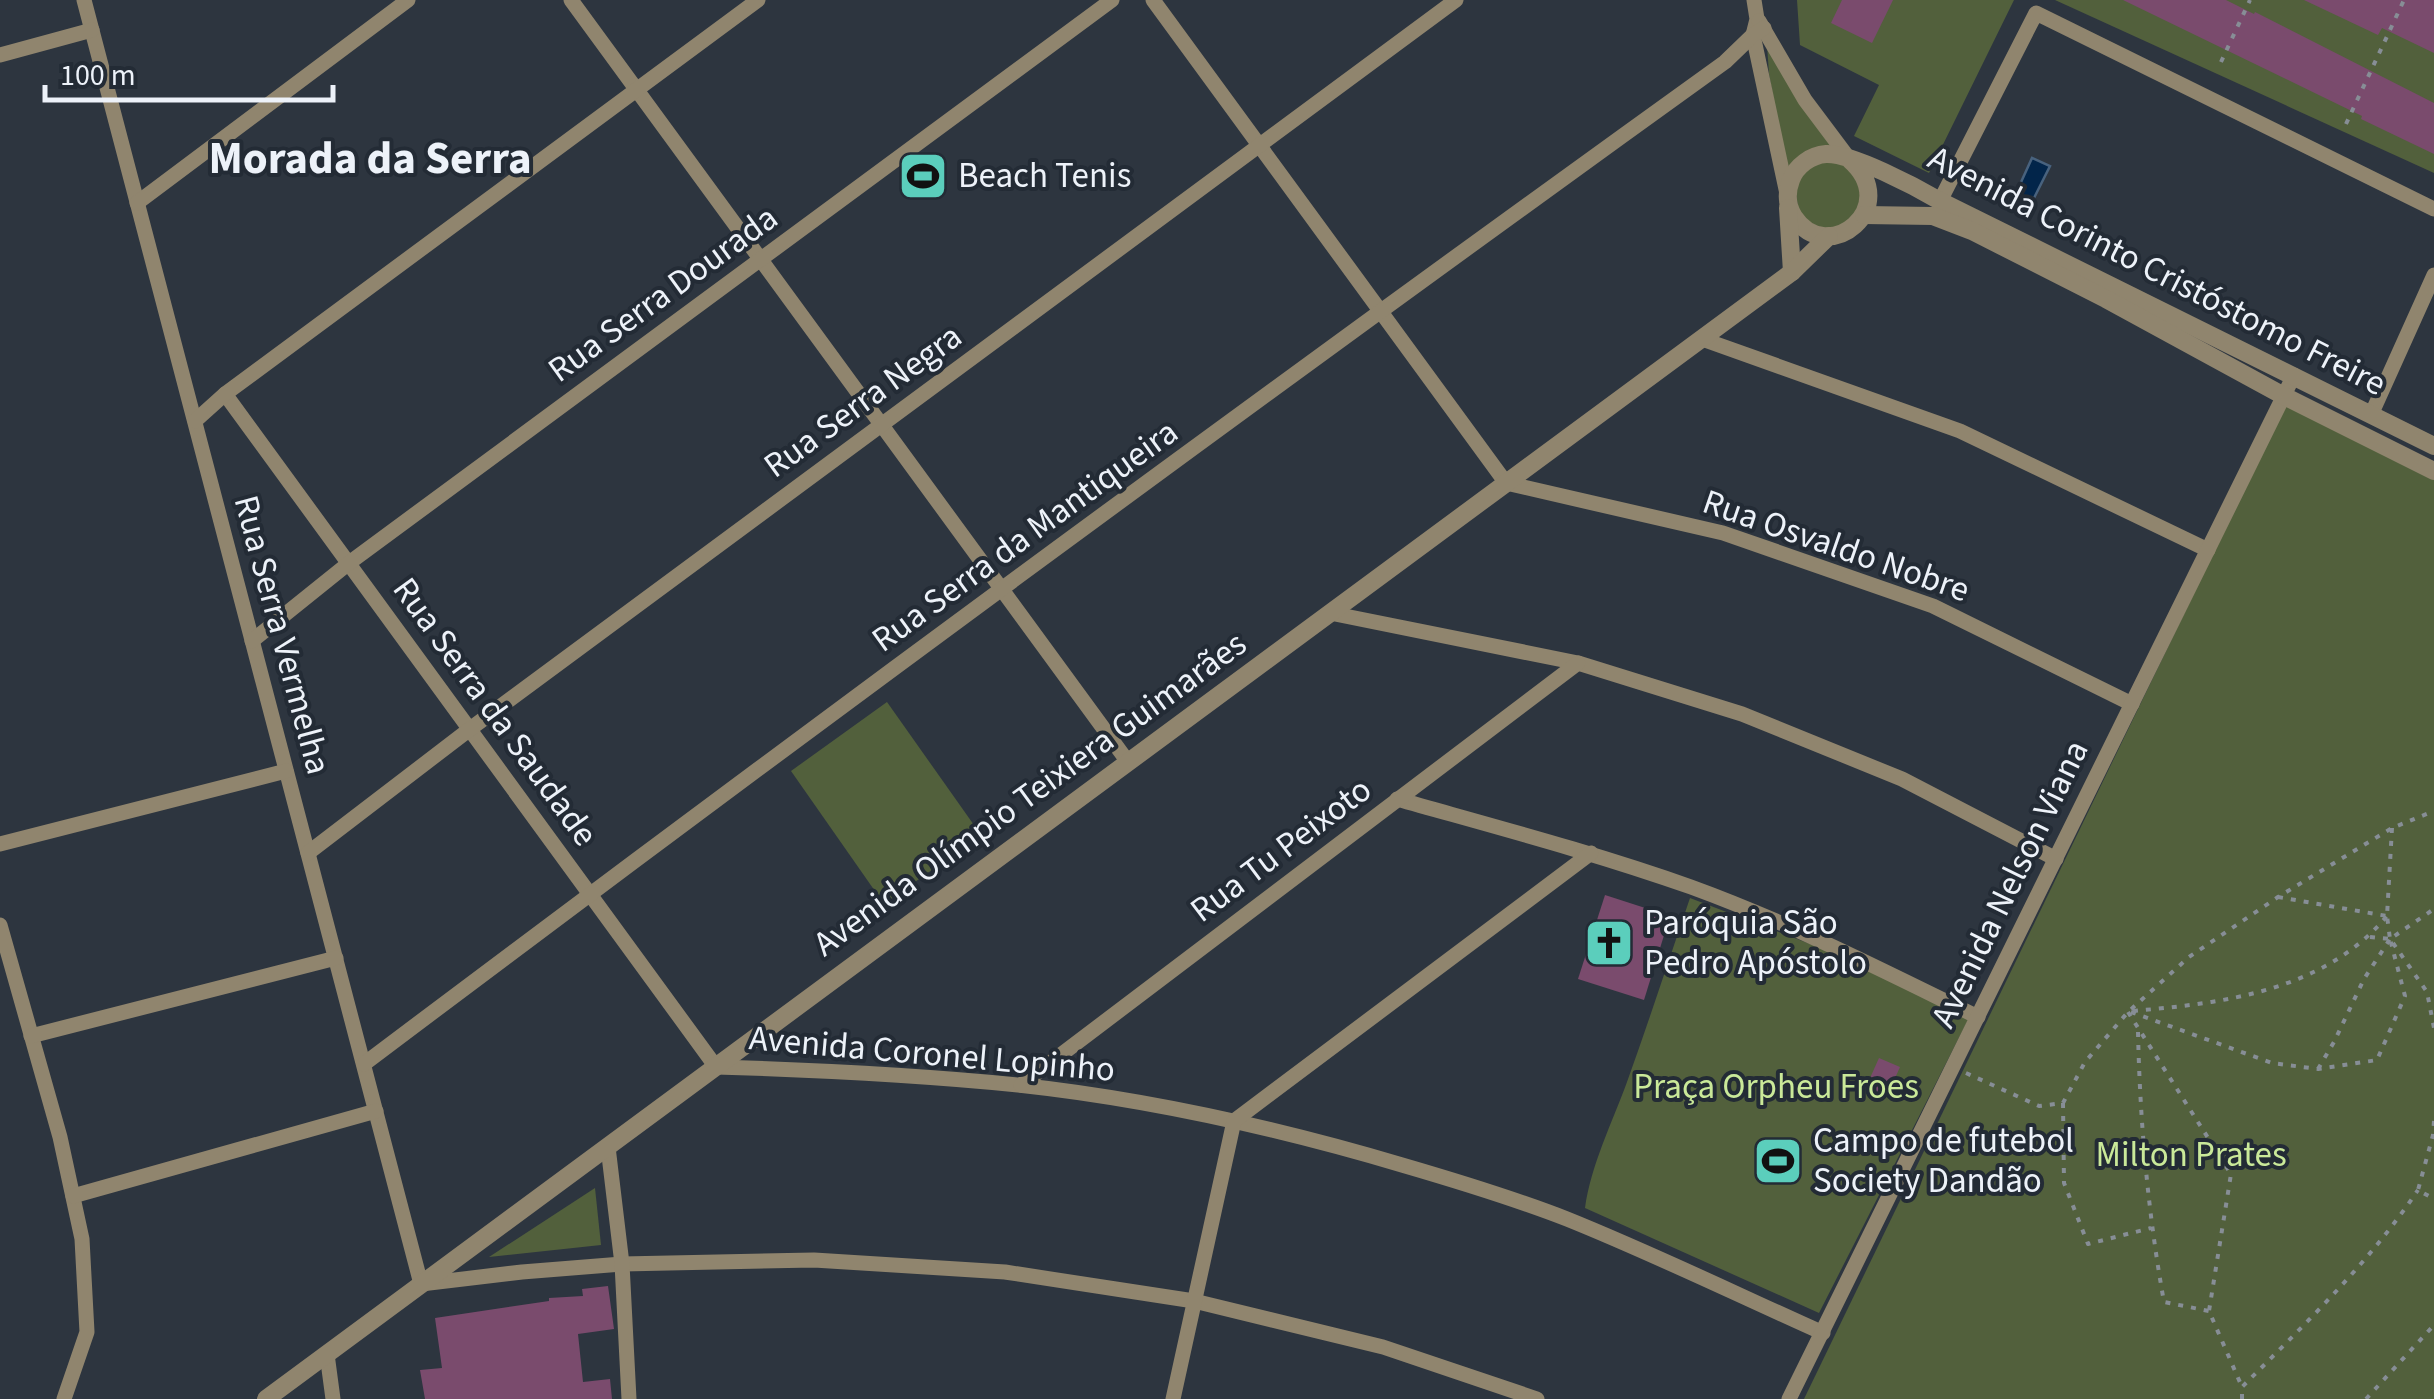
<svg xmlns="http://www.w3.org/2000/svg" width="2434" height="1399" font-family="'Source Sans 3',sans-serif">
  <rect width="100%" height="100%" fill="#2d353f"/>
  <g fill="#52603c">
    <path d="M1797 0H2014L1929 173 1854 136 1879 85 1800 45Z"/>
    <path d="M2055 0H2434V173Z"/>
    <path d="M1767 45 1836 150 1788 177 1769 74Z"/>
    <path d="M1842 160 1861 180 1859 216 1831 232 1800 218 1794 183 1807 164Z"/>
    <path d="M2288 399 2434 473V1399H1804Z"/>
    <path d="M887 702 981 835 884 904 791 771Z"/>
    <path d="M1690 898 1839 955 1969 1018 1819 1313 1585 1208C1591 1165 1612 1123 1627 1082 1649 1021 1669 959 1690 898Z"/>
    <path d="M595 1188 601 1245 489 1257Z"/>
  </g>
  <path fill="#02254a" stroke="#48627e" stroke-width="2.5" d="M2032 158 2050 166 2029 208 2012 202Z"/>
  <g fill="#7a4b6d">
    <path d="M1842 0H1893L1872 43 1831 23Z"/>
    <path d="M2123 0H2226L2254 14 2255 12 2434 103V154L2361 119 2362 116Z"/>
    <path d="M2304 0H2434V53L2382 28 2378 35Z"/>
    <path d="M1605 895 1670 916 1644 1000 1578 979Z"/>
    <path d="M1879 1058 1900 1067 1887 1096 1866 1087Z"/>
    <path d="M608 1286 614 1329 578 1334 583 1382 610 1379 612 1399H425L420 1370 442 1368 435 1318 549 1301V1298L583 1296 582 1289Z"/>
  </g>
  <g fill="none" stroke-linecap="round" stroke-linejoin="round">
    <g stroke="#878e96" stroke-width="4" stroke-dasharray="5 8" stroke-linecap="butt">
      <path d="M2221 62 2250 0"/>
      <path d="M2346 124 2404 0"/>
      <path d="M2392 828 2387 916 2390 939 2434 909"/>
      <path d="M2278 897 2387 916"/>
      <path d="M2370 937 2390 939"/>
      <path d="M2393 943 2427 992 2434 1028"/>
      <path d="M2133 1011C2224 1003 2324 991 2387 916"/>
      <path d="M2128 1012 2231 1174 2209 1311 2242 1387"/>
      <path d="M2131 1012 2272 1063 2318 1069 2377 1060 2405 996 2390 939"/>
      <path d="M2138 1032C2140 1123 2148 1213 2164 1302L2209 1311"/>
      <path d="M2318 1069 2334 1042 2364 979 2390 939"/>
      <path d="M1966 1073 2039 1106 2063 1103 2085 1062 2128 1012 2189 957 2278 897 2392 828 2434 811"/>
      <path d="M2063 1103 2064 1183 2088 1244 2151 1228"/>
      <path d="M2434 1121 2433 1135 2418 1190 2434 1199"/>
      <path d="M2242 1399V1387C2304 1325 2369 1263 2418 1190"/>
      <path d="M2366 1399 2434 1325"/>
    </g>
    <g stroke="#90856e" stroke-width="15">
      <path d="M84 0 421 1284 522 1272 622 1264 814 1260 1005 1272 1194 1301 1383 1347 1537 1399"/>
      <path d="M571 0 1128 762"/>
      <path d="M1153 0 1506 483 1723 533 1933 606 2132 704"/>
      <path d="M1754 0 1757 19 1753 35 1787 194"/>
      <path d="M1759 21 1805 100 1850 160"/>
      <path d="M0 55 92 30"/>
      <path d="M1940 201 2036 13 2434 209"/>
      <path d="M137 203 408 0"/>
      <path d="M1702 339 1960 431 2208 550"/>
      <path d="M225 394 716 1067C817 1070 917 1075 1018 1085 1148 1099 1277 1128 1402 1165 1457 1181 1513 1198 1567 1219 1654 1254 1738 1295 1823 1333"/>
      <path d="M2371 415 2434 275"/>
      <path d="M195 421 225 394 758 0"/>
      <path d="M1330 613 1578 663 1742 714 1902 779 2056 859"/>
      <path d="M252 641 349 563 1112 0"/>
      <path d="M1397 799C1496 827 1595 853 1691 887 1790 923 1884 971 1978 1017"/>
      <path d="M0 844 286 771"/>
      <path d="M308 853 470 729 1456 0"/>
      <path d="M0 925 60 1137 82 1239 87 1332 64 1399"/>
      <path d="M31 1036 336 958"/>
      <path d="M364 1064C814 725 1268 391 1725 62L1753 35 1764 28"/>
      <path d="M1021 1085 1578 663"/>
      <path d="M608 1147 622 1264 629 1399"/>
      <path d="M73 1196 376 1111"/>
      <path d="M327 1354 333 1399"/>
      <path d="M1173 1399 1234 1121 1591 853"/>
      <path d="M1789 1399 2294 375"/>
    </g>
    <g stroke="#90856e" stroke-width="18">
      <path d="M1850 160C1903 207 1828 268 1794 217 1787 206 1786 193 1791 180 1796 166 1811 155 1826 154 1852 153 1916 187 1940 201L2434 446"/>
      <path d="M1788 208 1792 272"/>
      <path d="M1864 215 1933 216 1972 231 2106 299 2284 396 2434 471"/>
      <path d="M266 1399 1792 272 1829 236"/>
    </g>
  </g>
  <defs>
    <g id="stadium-square" transform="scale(2.5)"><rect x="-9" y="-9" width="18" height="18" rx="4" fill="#5bcebc" stroke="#232b35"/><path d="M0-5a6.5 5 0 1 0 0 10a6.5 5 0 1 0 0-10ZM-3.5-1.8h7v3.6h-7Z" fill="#111"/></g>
    <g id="church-square" transform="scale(2.5)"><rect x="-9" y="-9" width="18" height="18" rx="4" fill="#5bcebc" stroke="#232b35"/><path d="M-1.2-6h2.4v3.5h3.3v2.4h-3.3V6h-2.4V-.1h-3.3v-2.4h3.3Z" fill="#111"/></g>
  </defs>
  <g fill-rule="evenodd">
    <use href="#stadium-square" x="923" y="176"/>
    <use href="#church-square" x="1609" y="943"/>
    <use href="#stadium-square" x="1778" y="1161"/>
  </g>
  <g text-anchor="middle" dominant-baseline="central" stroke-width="8" stroke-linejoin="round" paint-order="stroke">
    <g font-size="35" fill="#edf2f9" stroke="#232b35" text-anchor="start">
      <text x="958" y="176">Beach Tenis</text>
      <text x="1644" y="923">Paróquia São<tspan x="1644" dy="40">Pedro Apóstolo</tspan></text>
      <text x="1813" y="1141">Campo de futebol<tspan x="1813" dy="40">Society Dandão</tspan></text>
    </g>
    <g font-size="35" fill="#edf2f9" stroke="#232b35">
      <text transform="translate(2157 271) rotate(27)">Avenida Corinto Cristóstomo Freire</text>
      <text transform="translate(663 294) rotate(-36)">Rua Serra Dourada</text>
      <text transform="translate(863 401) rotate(-36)">Rua Serra Negra</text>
      <text transform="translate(1025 536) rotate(-36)">Rua Serra da Mantiqueira</text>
      <text transform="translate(1836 546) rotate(19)">Rua Osvaldo Nobre</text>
      <text transform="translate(282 635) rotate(75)">Rua Serra Vermelha</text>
      <text transform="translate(495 712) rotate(54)">Rua Serra da Saudade</text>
      <text transform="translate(1030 794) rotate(-36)">Avenida Olímpio Teixiera Guimarães</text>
      <text transform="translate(1281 850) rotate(-37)">Rua Tu Peixoto</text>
      <text transform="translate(2010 884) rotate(-64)">Avenida Nelson Viana</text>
      <text transform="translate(932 1054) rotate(5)">Avenida Coronel Lopinho</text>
    </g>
    <g font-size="35" fill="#cae999" stroke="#232b35">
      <text x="1776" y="1087">Praça Orpheu Froes</text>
      <text x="2191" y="1155">Milton Prates</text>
    </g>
    <g font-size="45" font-weight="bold" fill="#edf2f9" stroke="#232b35">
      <text x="370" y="159">Morada da Serra</text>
    </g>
  </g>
  <path d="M45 85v15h288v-15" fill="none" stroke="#edf2f9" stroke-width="5"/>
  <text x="60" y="85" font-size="30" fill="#edf2f9" stroke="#232b35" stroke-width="8" paint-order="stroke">100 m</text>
</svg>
